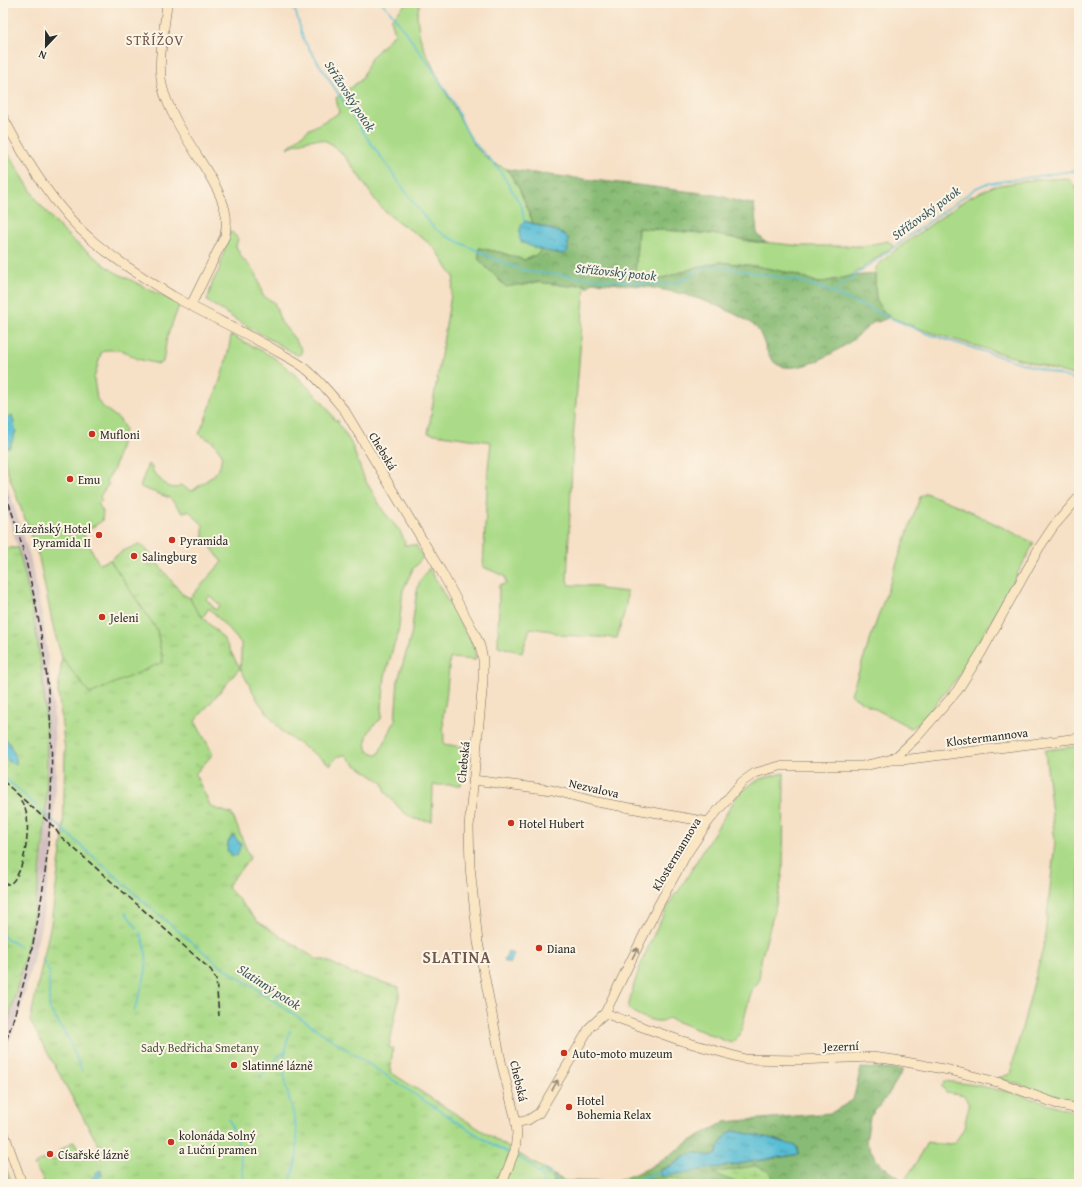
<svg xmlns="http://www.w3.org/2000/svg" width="1082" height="1187" font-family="'Gentium Book Plus',serif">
  <defs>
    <pattern id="forest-crowns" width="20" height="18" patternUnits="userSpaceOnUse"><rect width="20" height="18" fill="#88bb74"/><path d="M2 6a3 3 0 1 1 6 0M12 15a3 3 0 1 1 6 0" fill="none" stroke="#6f985f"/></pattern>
    <pattern id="wetland-marsh" width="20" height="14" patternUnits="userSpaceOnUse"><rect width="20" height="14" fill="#abdb88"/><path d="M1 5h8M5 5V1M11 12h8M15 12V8" fill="none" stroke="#93bc76"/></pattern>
    <pattern id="park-tufts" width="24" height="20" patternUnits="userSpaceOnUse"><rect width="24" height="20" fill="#abdb88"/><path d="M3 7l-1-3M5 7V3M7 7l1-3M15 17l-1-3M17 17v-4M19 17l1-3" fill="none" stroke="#93bc76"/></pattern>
    <pattern id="water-ripples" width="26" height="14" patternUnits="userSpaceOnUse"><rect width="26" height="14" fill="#58bed5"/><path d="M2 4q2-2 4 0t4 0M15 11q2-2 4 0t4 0" fill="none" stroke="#499bad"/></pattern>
  </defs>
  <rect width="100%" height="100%" fill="#fcf5e5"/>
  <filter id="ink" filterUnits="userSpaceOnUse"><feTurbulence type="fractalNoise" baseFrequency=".025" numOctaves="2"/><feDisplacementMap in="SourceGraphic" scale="8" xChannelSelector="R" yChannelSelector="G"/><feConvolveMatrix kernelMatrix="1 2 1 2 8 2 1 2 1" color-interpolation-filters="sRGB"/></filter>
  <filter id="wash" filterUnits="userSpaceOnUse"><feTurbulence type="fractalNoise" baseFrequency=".012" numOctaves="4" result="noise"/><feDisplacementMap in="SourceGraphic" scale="16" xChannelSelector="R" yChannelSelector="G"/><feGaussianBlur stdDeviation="0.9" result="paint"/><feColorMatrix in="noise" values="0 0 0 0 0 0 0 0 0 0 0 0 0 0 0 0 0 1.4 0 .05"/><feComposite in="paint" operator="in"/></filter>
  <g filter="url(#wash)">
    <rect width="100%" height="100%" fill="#f6e0c6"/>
    <path fill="#d2bfc0" d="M3 472 30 556 43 619 53 699 56 776 53 850 41 927 22 1005 3 1063V1036L21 977 37 899 44 849 47 776 46 723 40 660 34 620 21 559 3 500Z"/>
    <g fill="#abdb88" stroke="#6b835a" fill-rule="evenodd">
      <path d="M407 3H420L417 14 419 34 423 46 439 80 475 146 483 155 493 163 507 169 519 188 533 223 525 221 526 244 541 249 538 254 524 260 503 253 479 248V260L522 286 537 282 570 286 585 284 573 441 567 582 569 583V585L599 586 601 589 627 592 626 606 617 638 561 635 551 631 530 628 522 653 498 646 499 585 506 584 505 576 483 567 488 469 491 442 428 433 454 277C446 269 443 258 435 249 419 232 395 224 380 206 365 188 347 152 328 142 314 135 299 143 287 148L308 130 339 113 336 98 361 80 371 58 395 33 391 19Z"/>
      <path d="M3 145 38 202 61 229 75 242 113 271 176 303 179 306 167 337 163 362 159 364 137 359 124 351 120 350H105L101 353 94 379 97 399 102 406 120 420 125 429 114 469 106 481 109 484 102 493 100 497 102 501 98 503 103 512 102 521 83 533 99 564 110 560 157 630 163 663 90 694 62 658 54 631 39 558 7 470 3 447H10L12 415 3 420Z"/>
      <path d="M1068 178 1079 192V377L923 330 890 317 881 309 876 302 875 270 878 265 894 251 968 198 994 186 1032 180Z"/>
      <path d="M638 228 712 234 755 242 773 243 801 246H862L888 241 893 246 851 276 819 283 791 273 756 266 720 262 697 267 660 279 635 277Z"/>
      <path d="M232 232 238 239 236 246 242 258 256 273 263 296 274 302 281 322 294 338 302 350 300 355H297L235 319 207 301 213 281 219 270 229 233Z"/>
      <path d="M231 335C245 343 260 349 273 357 287 366 330 405 334 420L339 421 338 423 351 443 364 478 384 512 400 531 405 543 404 545H416L423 557 413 569 403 590 398 635 394 645 385 676 381 719C370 727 363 737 368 751L378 755 395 721 398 680 411 636 416 596 419 583 429 568 474 647 476 660 450 658 446 699 443 715 444 744 469 748 467 767 461 785H433L432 821 414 819 403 812 386 793 383 783 353 763 345 755C337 756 334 758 331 765L283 733 258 701 240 668 241 656V643L209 608 203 617C196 612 192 606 190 598L222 562 203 536V525L189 511 182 512 170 498 140 487 148 464 151 466 154 473 168 487 177 488 180 485 192 491 213 476 220 467 222 454 213 442 199 434C212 403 227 368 231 335ZM210 596 220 605 216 610 206 599Z"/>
      <path d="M926 493 959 506 1034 543 995 615 958 677 920 722 911 728 855 698 851 694 920 497Z"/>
      <path d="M1079 746V1103L998 1078 1010 1074 1044 944 1055 842 1045 750Z"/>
      <path d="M784 773 783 871 778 897 761 960 759 981 753 988 750 996 740 1035 731 1043 668 1018C666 1019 664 1020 662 1021 654 1023 633 1014 628 1008 636 968 655 930 675 894L678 892 707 844 738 795 750 785 760 779Z"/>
      <path d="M945 1081 975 1085 1014 1093 1079 1113V1184H907L904 1181 917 1162 927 1142 942 1145 955 1143 964 1128 969 1105 964 1095 946 1092 941 1085Z"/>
    </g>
    <g fill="url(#forest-crowns)" stroke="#5a7350" fill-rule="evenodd">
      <path d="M507 169C563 178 620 182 676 190 692 192 709 193 724 197 736 201 741 203 754 204L757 233 765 242H755L712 234 638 228 635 277 660 279 697 267 720 262 756 266 791 273 819 283 851 276 875 274C876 296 872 302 890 317L878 322 875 321C868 327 861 333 854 339 837 351 808 370 785 367 762 364 768 334 752 324 704 293 649 285 593 282L587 288 585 284 570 286 537 282 506 287 479 260V248L503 253 524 260 538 254 541 249 561 254 568 238 556 231 533 223 519 188Z"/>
      <path d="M861 1068 903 1070 888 1095 870 1117 866 1142 878 1162 907 1184H552L554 1175 565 1181 615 1182 647 1169 700 1135 725 1122 831 1113 853 1100ZM734 1131 779 1140 796 1155 661 1176V1169C675 1166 681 1156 695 1153 703 1152 706 1159 716 1155L718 1148Z"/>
    </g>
    <g fill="url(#wetland-marsh)" stroke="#6b835a">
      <path d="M754 1166 768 1171 777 1184H740L713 1173Z"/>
      <path d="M671 1178 688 1184H635L647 1180Z"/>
    </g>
    <g fill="url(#park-tufts)" stroke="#6b835a">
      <path d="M139 544 146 549 182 594 190 598C196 615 212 625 223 638 229 647 234 659 240 668L195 721 213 754 195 774 211 807 232 814 250 858 227 886 257 921 318 960H325L354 974 399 987V996L389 1048H393L390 1072 509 1148 554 1175 552 1184H39L44 1181 34 1165 50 1156 53 1161 62 1156 59 1151 74 1141 83 1157 100 1148 30 1021 51 923 63 837 65 751 58 691 62 658 90 694 163 662 157 630 110 560 123 551Z"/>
      <path d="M3 548H18C27 580 33 613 38 645 58 779 44 908 3 1036V756L9 762 10 744 3 735Z"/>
      <path d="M3 1161 12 1184H3Z"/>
    </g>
    <g fill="url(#water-ripples)" stroke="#427480">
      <path d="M525 221 564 234 568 238V251L565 254C551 253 534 249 521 242 518 235 519 226 525 221Z"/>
      <path d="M12 415 16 431 10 447H3V420Z"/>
      <path d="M3 735C9 743 18 756 16 765L9 762 3 756Z"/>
      <path d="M233 835 241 844 237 856 232 855 227 851 228 842Z"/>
      <path d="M508 951 514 954 510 964 504 961Z"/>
      <path d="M734 1131 769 1138 796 1146 799 1154 664 1176H661L659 1171C663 1169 667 1168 671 1166 681 1162 684 1153 697 1153 705 1153 706 1158 716 1155 720 1147 724 1133 734 1131Z"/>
      <path d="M99 1170H101L102 1175 96 1180 95 1184H88Z"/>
    </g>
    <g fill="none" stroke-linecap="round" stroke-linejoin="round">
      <g stroke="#58bed5" stroke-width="1.5">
        <path d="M290 3 296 13 304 41 312 53 365 135 421 213 434 228 446 236 510 266 532 272 661 285 677 283 707 266H717L804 282 832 292 976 188 985 184 1072 171 1079 172"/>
        <path d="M382 3 390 11 431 67 453 102 468 134 477 146 499 169 522 207 524 221"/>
        <path d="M833 293 925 333 1079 381"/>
        <path d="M3 776 160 916 217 963 420 1098 485 1140 510 1154"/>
        <path d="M126 913 137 928"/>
        <path d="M3 936 20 947"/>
        <path d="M41 958 45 963 49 972V1008L68 1038 82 1071"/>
        <path d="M134 1011C144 981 153 962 140 932"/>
        <path d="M260 1078 280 1055 286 1051"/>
        <path d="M229 1119 238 1144 245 1184"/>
        <path d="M516 1156C531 1165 537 1167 544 1184"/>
        <path d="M539 1172 545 1171 559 1184"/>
        <path d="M288 1184C299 1165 299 1139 294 1118 293 1109 289 1100 287 1091 283 1072 284 1048 290 1030"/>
        <path d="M351 1184 353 1183"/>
        <path d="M627 1184 659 1173"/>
      </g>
    </g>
  </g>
  <g filter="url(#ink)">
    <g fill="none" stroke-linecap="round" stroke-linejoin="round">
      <g stroke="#726a61" stroke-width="10">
        <g id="secondary">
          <path d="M167 3C165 28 157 61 162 85 168 112 190 144 205 168 214 183 223 198 226 215 227 222 226 229 225 236L191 305"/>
          <path d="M3 117C26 161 55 209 93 241 118 262 145 279 173 296 208 316 245 332 280 353 288 358 298 362 306 369 320 380 333 397 345 411L441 571 475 634 480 646 483 659V681L469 827 470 867 478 942 501 1061 515 1117 517 1133 515 1150 502 1184"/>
          <path d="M890 760 898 755 916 738 957 691 981 653 1039 548 1053 527 1079 497"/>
          <path d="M473 780 552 790 597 802 708 822"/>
          <path d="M605 1013 623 1020 679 1040 745 1059 798 1060 872 1057 895 1060 949 1070 1001 1083 1060 1105 1079 1109"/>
          <path d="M516 1123 528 1120 539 1113 590 1027 605 1013 658 906 686 855 708 822 742 782 755 773 780 766H863L890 760H902L1079 738"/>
          <path d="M3 1130 22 1184"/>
        </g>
      </g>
      <use href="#secondary" stroke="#fbe6c4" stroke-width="9"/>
      <g stroke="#2b2b2b" stroke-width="1.5" stroke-dasharray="6 3" stroke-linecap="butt">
        <path d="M3 486C11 509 19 533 25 558 67 720 59 892 3 1050"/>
        <path d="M3 781 54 827 60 836 211 970 216 979 219 1016"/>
        <path d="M3 884H10C25 872 29 834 27 816 26 810 23 804 20 799"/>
      </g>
    </g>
    <defs><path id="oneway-shaft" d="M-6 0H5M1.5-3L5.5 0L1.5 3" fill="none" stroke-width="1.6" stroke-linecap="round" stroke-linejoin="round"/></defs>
    <g stroke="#938878">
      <use href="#oneway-shaft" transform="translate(635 953) rotate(-63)"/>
      <use href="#oneway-shaft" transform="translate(555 1085) rotate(-60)"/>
    </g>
  </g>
  <g fill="#c8321e" stroke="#fcf5e5" stroke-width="1.5">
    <circle cx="92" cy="434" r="4"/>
    <circle cx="70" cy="479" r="4"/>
    <circle cx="99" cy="535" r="4"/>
    <circle cx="172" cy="540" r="4"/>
    <circle cx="134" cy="556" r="4"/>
    <circle cx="102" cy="617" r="4"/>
    <circle cx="511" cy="823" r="4"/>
    <circle cx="539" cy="948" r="4"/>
    <circle cx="564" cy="1053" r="4"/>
    <circle cx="234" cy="1065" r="4"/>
    <circle cx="569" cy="1107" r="4"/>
    <circle cx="171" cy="1142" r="4"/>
    <circle cx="50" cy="1154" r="4"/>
  </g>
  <g text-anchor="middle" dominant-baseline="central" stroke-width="4" stroke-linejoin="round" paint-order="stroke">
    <g font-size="12" fill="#2b2b2b" stroke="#fcf5e5" text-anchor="start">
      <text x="100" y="434">Mufloni</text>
      <text x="78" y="479">Emu</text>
      <text x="91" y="528" text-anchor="end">Lázeňský Hotel<tspan x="91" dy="14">Pyramida II</tspan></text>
      <text x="180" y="540">Pyramida</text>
      <text x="142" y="556">Salingburg</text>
      <text x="110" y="617">Jeleni</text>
      <text x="519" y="823">Hotel Hubert</text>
      <text x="547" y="948">Diana</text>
      <text x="572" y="1053">Auto-moto muzeum</text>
      <text x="242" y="1065">Slatinné lázně</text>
      <text x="577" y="1100">Hotel<tspan x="577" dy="14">Bohemia Relax</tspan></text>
      <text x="179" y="1135">kolonáda Solný<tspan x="179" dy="14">a Luční pramen</tspan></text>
      <text x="58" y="1154">Císařské lázně</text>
    </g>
    <g font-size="12" fill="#2b2b2b" stroke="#fcf5e5">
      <text transform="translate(383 451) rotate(59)">Chebská</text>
      <text transform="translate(987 737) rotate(-7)">Klostermannova</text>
      <text transform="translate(463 762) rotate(-84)">Chebská</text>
      <text transform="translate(594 788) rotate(13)">Nezvalova</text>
      <text transform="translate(676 854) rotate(-59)">Klostermannova</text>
      <text transform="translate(841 1046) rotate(-2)">Jezerní</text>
      <text transform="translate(519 1081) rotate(77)">Chebská</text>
    </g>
    <g font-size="12" fill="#4b5742" stroke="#fcf5e5">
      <text x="200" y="1047">Sady Bedřicha Smetany</text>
    </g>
    <g font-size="13" font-style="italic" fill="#38575e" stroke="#fcf5e5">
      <text transform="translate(350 96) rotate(57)">Střížovský potok</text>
      <text transform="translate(926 213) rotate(-36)">Střížovský potok</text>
      <text transform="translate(616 272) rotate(6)">Střížovský potok</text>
      <text transform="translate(269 987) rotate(33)">Slatinný potok</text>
    </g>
    <g font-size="14" letter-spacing="1" fill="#70574d" stroke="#fcf5e5">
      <text x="155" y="40">STŘÍŽOV</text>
    </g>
    <g font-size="16" font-weight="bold" letter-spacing="1" fill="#70574d" stroke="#fcf5e5">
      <text x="457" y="957">SLATINA</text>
    </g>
  </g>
  <rect width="1082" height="1187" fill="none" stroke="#fcf5e5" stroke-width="16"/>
  <g transform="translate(46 46) rotate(202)" stroke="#fcf5e5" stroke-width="3" paint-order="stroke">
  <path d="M0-3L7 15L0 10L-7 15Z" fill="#2b2b2b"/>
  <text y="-6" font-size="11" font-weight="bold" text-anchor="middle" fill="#2b2b2b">N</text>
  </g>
</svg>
